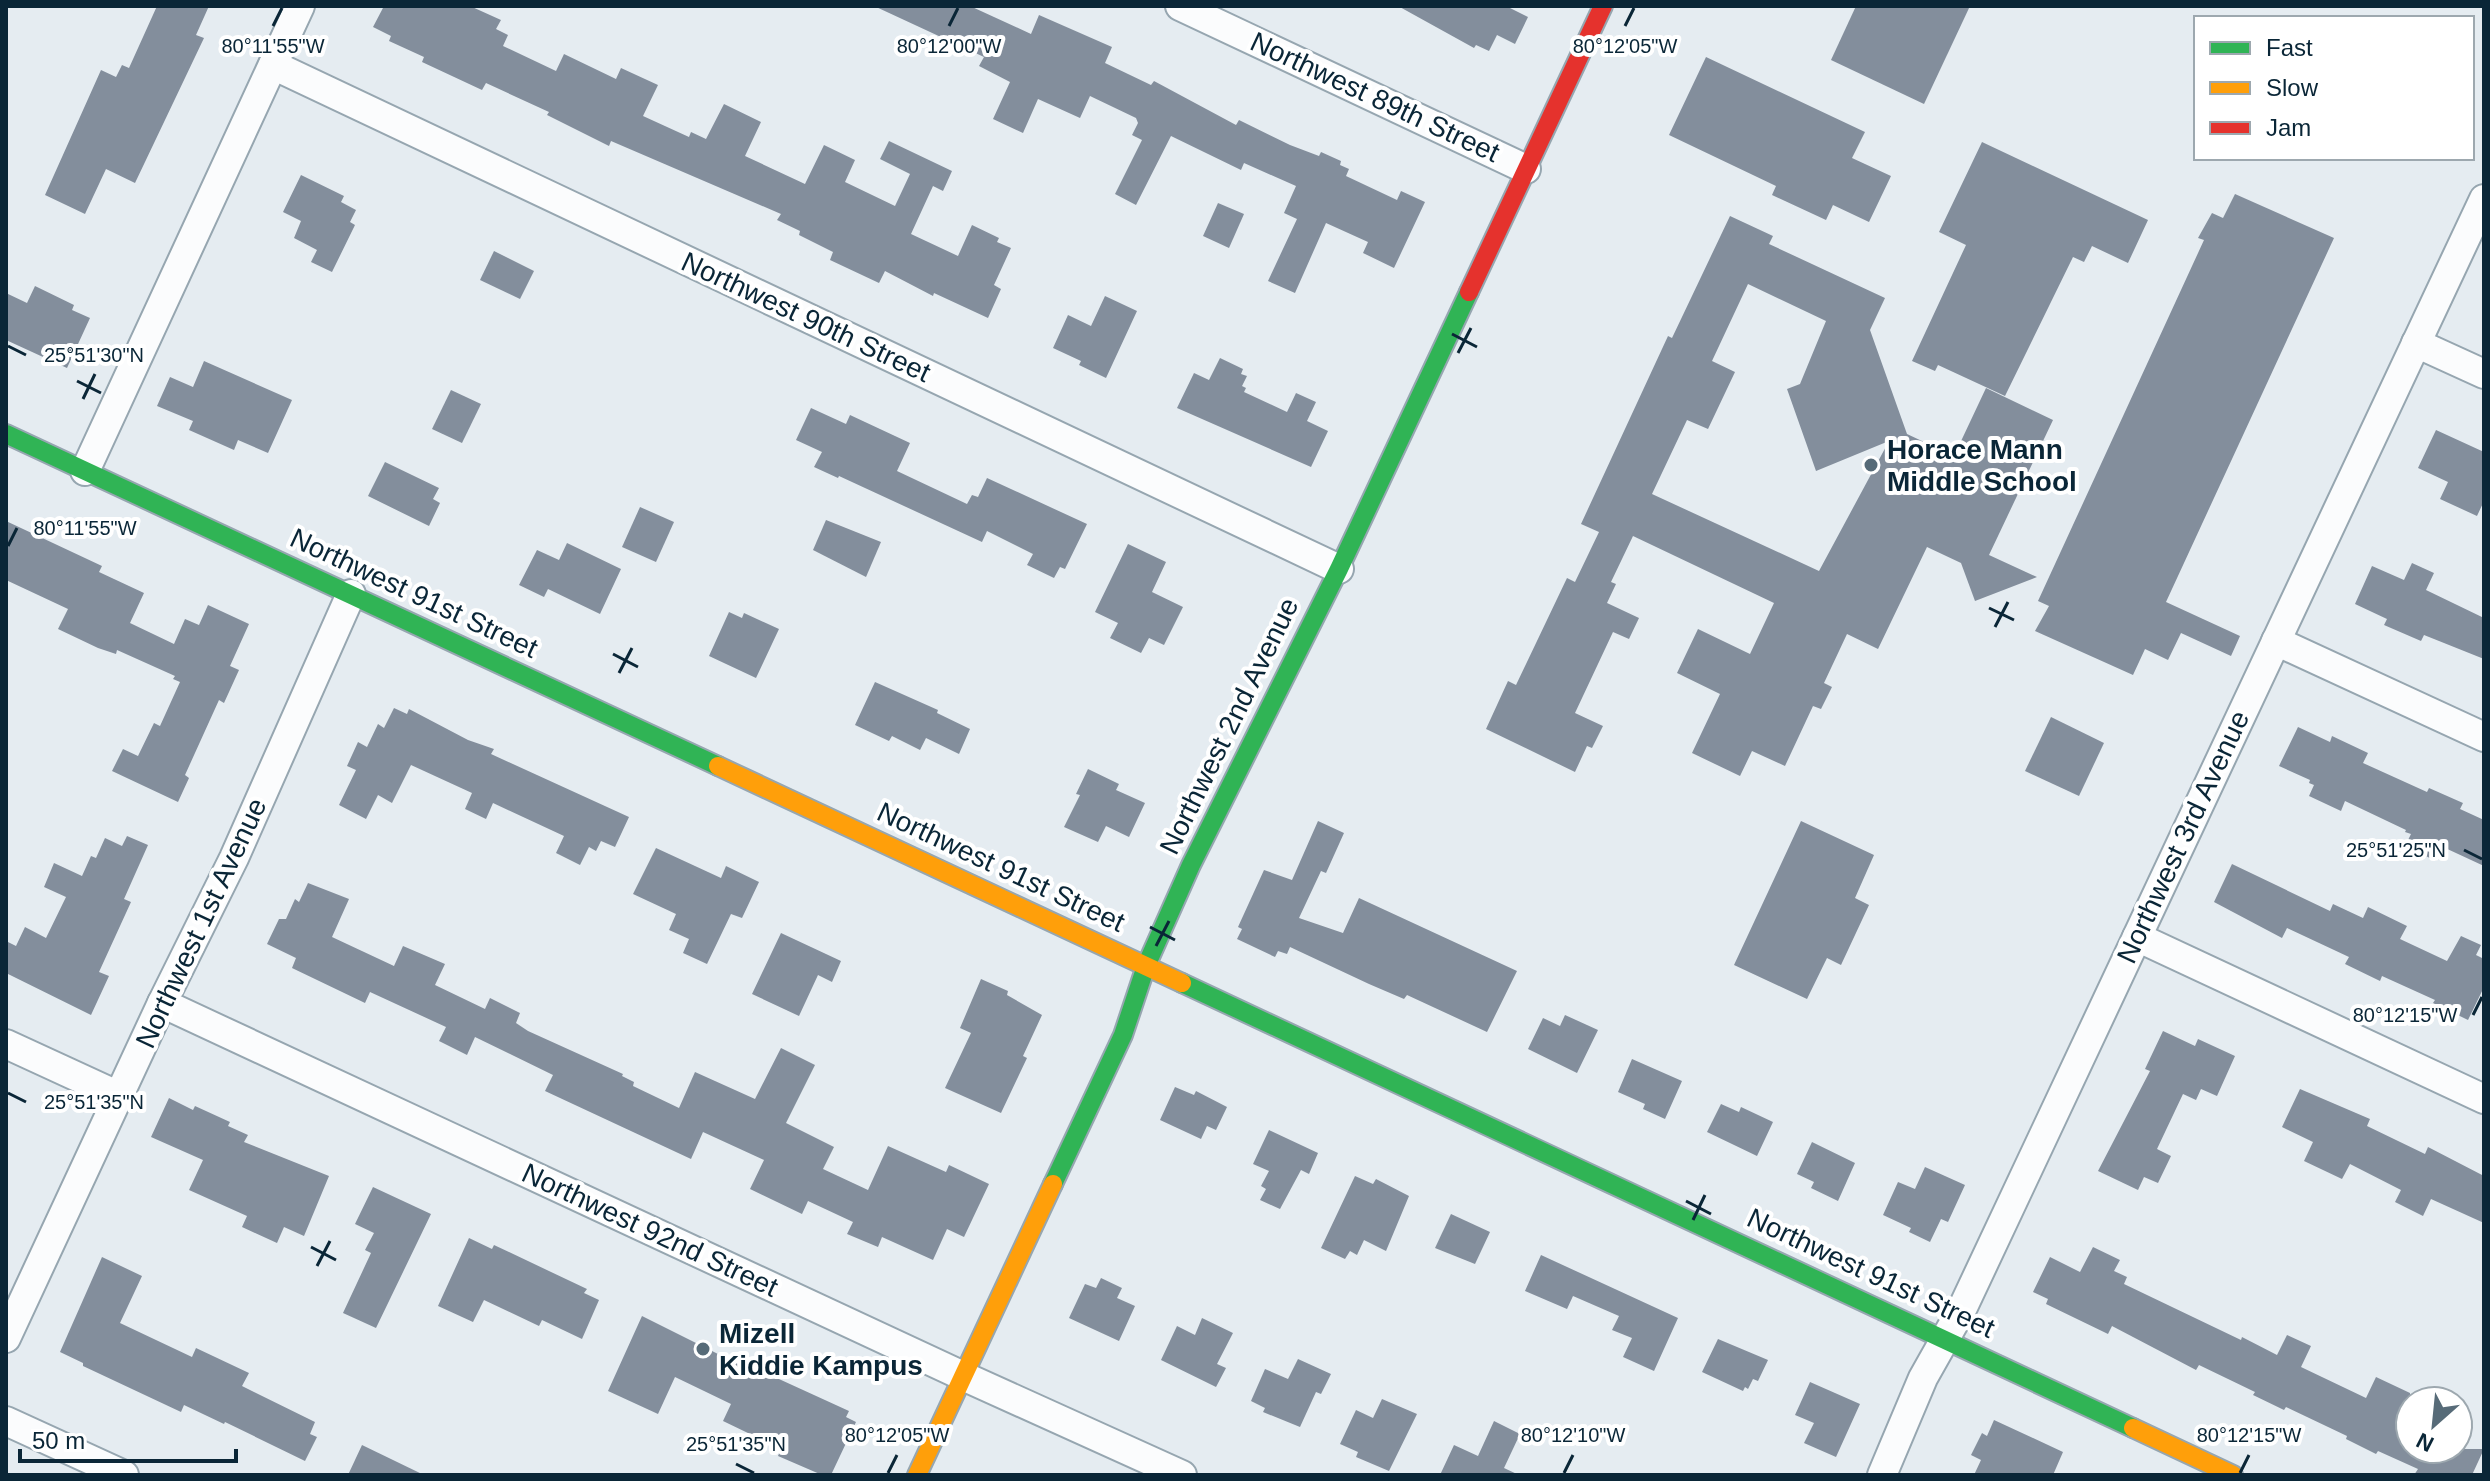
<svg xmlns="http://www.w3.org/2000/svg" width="2490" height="1481" font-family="Arial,sans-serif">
  <rect width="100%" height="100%" fill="#e5ecf1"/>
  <g fill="#838e9c" fill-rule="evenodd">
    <path d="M157 6H209L196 35 204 38 135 183 106 169 85 214 45 195 101 70 116 77 122 65 129 68Z"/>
    <path d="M384 6H470L501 20 496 29 508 35 503 46 556 71 564 54 616 79 621 68 658 85 643 116 689 137 691 132 706 139 724 104 761 122 745 156 805 184 824 145 855 160 845 182 895 206 910 174 880 159 889 141 952 171 943 191 933 186 911 234 958 256 972 225 999 238 997 242 1011 248 994 285 1001 289 988 318 934 293 933 296 885 271 879 283 830 260 833 252 799 235 800 231 777 220 781 214 611 141 609 146 547 115 549 112 486 83 482 90 422 62 424 57 389 41 391 36 373 27Z"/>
    <path d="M874 6H970L1031 34 1039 15 1112 47 1105 63 1151 85 1154 81 1236 125 1239 120 1290 145 1319 156 1321 152 1341 161 1340 165 1349 169 1346 176 1397 200 1401 191 1425 202 1394 268 1363 253 1368 242 1326 223 1295 293 1268 281 1297 219 1284 213 1296 186 1244 163 1241 170 1171 136 1136 205 1115 194 1142 140 1132 135 1138 123 1136 118 1090 96 1080 118 1038 99 1023 133 993 119 1010 82 979 66 984 57Z"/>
    <path d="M1398 6H1506L1528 17 1515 44 1497 35 1489 51 1476 45 1474 48Z"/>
    <path d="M1856 6H1970L1924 104 1831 60Z"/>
    <path d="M1706 57 1865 132 1852 158 1891 176 1869 222 1833 205 1826 220 1772 195 1776 186 1669 135Z"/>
    <path d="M1982 142 2148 220 2128 263 2092 246 2084 262 2073 257 2005 396 1938 365 1935 371 1912 361 1966 245 1939 232Z"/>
    <path d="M301 175 344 196 341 202 356 210 350 222 355 225 332 272 311 262 317 250 294 238 301 221 283 212Z"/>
    <path d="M2235 194 2334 238 2166 602 2240 636 2231 656 2181 633 2168 660 2145 649 2133 675 2035 631 2049 606 2038 601 2204 240 2198 238 2212 213 2223 218Z"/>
    <path d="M1218 203 1244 214 1229 248 1203 236Z"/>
    <path d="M1730 216 1773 236 1769 244 1885 298 1870 330 1907 434 1954 456 1986 388 2053 420 1989 555 2037 577 1975 601 1961 563 1927 547 1878 649 1847 634 1824 683 1832 687 1821 709 1813 706 1785 766 1752 751 1740 776 1692 753 1720 694 1677 673 1698 629 1750 654 1774 603 1633 536 1611 582 1616 584 1607 603 1639 618 1629 639 1613 632 1575 713 1603 726 1592 748 1587 746 1575 772 1486 729 1508 681 1516 685 1567 578 1575 582 1599 532 1581 524 1668 336 1672 338ZM1748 284 1826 321 1800 384 1787 389 1816 471 1889 441 1819 571 1652 494 1687 420 1708 429 1735 372 1712 361Z"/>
    <path d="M494 251 534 271 520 299 480 280Z"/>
    <path d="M35 286 74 305 72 310 90 318 67 368 6 340V293L27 303Z"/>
    <path d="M1105 296 1137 311 1106 378 1079 365 1081 361 1053 348 1068 315 1091 326Z"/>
    <path d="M1220 358 1243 369 1241 374 1247 376 1242 386 1246 388 1244 392 1287 412 1296 393 1316 402 1307 421 1328 431 1311 467 1177 408 1194 373 1209 380Z"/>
    <path d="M204 361 292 400 268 453 238 440 234 450 189 430 193 421 157 406 170 377 193 387Z"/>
    <path d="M451 390 481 404 462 443 432 429Z"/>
    <path d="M811 408 846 424 850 415 910 443 897 471 967 504 972 495 978 497 987 478 1087 524 1065 569 1060 567 1054 578 1027 565 1033 554 987 531 982 542 839 476 838 478 814 467 822 452 796 440Z"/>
    <path d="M2436 430 2484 452V501L2477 516 2440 499 2448 482 2418 468Z"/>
    <path d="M385 462 439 488 433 499 440 503 429 526 368 496Z"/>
    <path d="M640 507 674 522 656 562 622 547Z"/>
    <path d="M826 520 881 542 866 577 813 550Z"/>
    <path d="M6 521 102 566 99 572 144 593 130 623 174 644 185 619 199 625 208 605 249 624 230 666 239 670 224 703 219 700 185 775 189 778 178 802 112 771 123 749 138 756 154 723 160 726 180 682 173 679 175 676 117 650 116 654 98 648 58 629 68 609 6 580Z"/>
    <path d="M567 543 621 569 600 614 548 589 544 597 519 585 537 550 559 560Z"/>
    <path d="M1128 544 1166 562 1152 592 1183 607 1164 645 1149 638 1141 653 1110 638 1118 623 1095 612Z"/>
    <path d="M2412 563 2434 573 2426 590 2484 618V659L2424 635 2421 641 2384 625 2387 619 2355 604 2372 566 2404 580Z"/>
    <path d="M729 612 742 618 744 613 779 629 756 678 709 656Z"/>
    <path d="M875 682 938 710 937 713 970 729 959 754 926 738 920 750 892 736 889 741 855 725Z"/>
    <path d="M394 708 407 714 409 709 468 740 494 749 491 754 629 817 615 847 601 841 596 851 589 847 580 865 556 853 564 836 493 803 486 819 465 809 472 793 411 765 392 803 378 795 366 819 339 805 356 770 347 766 358 742 367 747 378 724 384 728Z"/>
    <path d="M2051 717 2104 743 2079 796 2025 771Z"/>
    <path d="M2298 727 2330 742 2332 736 2368 753 2363 763 2427 792 2429 788 2463 803 2460 809 2484 820V866L2443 847 2436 861 2405 846 2411 834 2405 832 2406 830 2345 801 2341 811 2309 796 2314 785 2309 783 2310 780 2279 766Z"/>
    <path d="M1088 769 1119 784 1116 790 1145 803 1129 837 1106 826 1098 842 1064 827 1080 795 1076 794Z"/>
    <path d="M1318 821 1344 833 1326 873 1321 871 1299 918 1343 933 1359 898 1517 971 1487 1032 1407 995 1404 999 1369 984 1290 947 1287 954 1278 951 1275 957 1237 939 1242 929 1238 927 1264 870 1292 880Z"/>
    <path d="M1801 821 1874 855 1855 898 1869 905 1841 965 1827 958 1807 999 1734 965Z"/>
    <path d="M127 836 148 845 124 899 131 902 99 972 109 976 91 1015 6 973V941L16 946 25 927 46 938 66 897 44 887 54 863 82 876 91 856 96 858 105 838 122 846Z"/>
    <path d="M656 848 721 878 726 866 759 882 742 918 731 914 707 964 683 953 689 939 669 930 676 914 633 894Z"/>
    <path d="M2232 864 2330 911 2333 904 2363 918 2368 907 2407 926 2400 939 2447 961 2461 936 2481 945 2476 955 2484 959V987L2468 1020 2433 1003 2435 1000 2382 976 2380 981 2345 964 2349 957 2287 928 2282 938 2214 902Z"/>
    <path d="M308 883 349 899 332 937 394 966 403 946 445 964 435 985 485 1009 490 998 520 1013 516 1023 528 1031 623 1074 622 1076 634 1082 633 1086 679 1108 695 1072 755 1099 781 1048 815 1065 786 1123 834 1147 823 1169 868 1190 888 1146 946 1172 949 1165 989 1184 964 1237 947 1229 933 1260 882 1237 878 1247 847 1234 853 1222 808 1201 802 1214 750 1189 764 1160 703 1132 691 1159 545 1091 553 1075 475 1037 467 1055 439 1041 446 1027 370 992 365 1003 292 968 296 958 267 944 279 919H286L295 899 299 902Z"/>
    <path d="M781 933 841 961 832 982 818 975 799 1016 752 994Z"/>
    <path d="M981 979 1008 991 1007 995 1042 1015 1023 1056 1027 1058 1001 1113 945 1088 971 1033 960 1028Z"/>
    <path d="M1565 1015 1598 1030 1577 1073 1528 1049 1543 1018 1560 1026Z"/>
    <path d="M2163 1031 2195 1046 2198 1039 2235 1056 2217 1096 2201 1089 2196 1100 2183 1094 2157 1149 2171 1156 2158 1183 2144 1177 2138 1190 2098 1171 2150 1071 2145 1069Z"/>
    <path d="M1632 1059 1682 1081 1665 1119 1643 1109 1645 1104 1618 1092Z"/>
    <path d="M1175 1087 1194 1095 1196 1091 1227 1107 1216 1130 1207 1126 1201 1139 1160 1120Z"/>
    <path d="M2300 1089 2370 1119 2367 1126 2425 1154 2428 1147 2484 1176V1223L2431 1199 2423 1216 2395 1202 2401 1190 2350 1164 2342 1179 2304 1161 2313 1142 2282 1127Z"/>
    <path d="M169 1098 193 1110 195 1106 230 1122 228 1126 248 1135 244 1142 329 1176 304 1236 284 1227 277 1243 242 1227 247 1216 189 1190 203 1160 151 1137Z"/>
    <path d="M1721 1104 1739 1112 1741 1107 1773 1122 1757 1156 1707 1132Z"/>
    <path d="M1269 1130 1318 1153 1309 1174 1301 1170 1280 1209 1260 1200 1266 1189 1261 1186 1269 1171 1253 1164Z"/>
    <path d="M1812 1142 1855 1163 1838 1201 1811 1188 1814 1182 1797 1174Z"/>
    <path d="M1925 1167 1965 1185 1948 1222 1941 1219 1930 1242 1909 1232 1911 1228 1883 1215 1898 1182 1915 1189Z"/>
    <path d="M1355 1176 1373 1184 1376 1179 1409 1196 1386 1251 1364 1240 1357 1255 1350 1251 1345 1259 1321 1248Z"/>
    <path d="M373 1187 431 1214 376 1328 343 1313 371 1253 365 1250 374 1233 355 1224Z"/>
    <path d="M1451 1214 1490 1232 1475 1264 1435 1248Z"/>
    <path d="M469 1238 492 1249 494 1245 587 1289 584 1293 599 1300 582 1339 542 1320 539 1326 484 1300 473 1322 438 1306Z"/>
    <path d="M2093 1247 2120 1260 2114 1271 2127 1277 2124 1284 2241 1340 2242 1337 2277 1355 2287 1335 2311 1346 2301 1367 2366 1398 2376 1377 2410 1393V1449H2484L2472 1475H2414L2418 1469 2378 1451 2376 1454 2346 1439 2347 1436 2286 1407 2284 1410 2253 1395 2255 1392 2199 1365 2196 1370 2112 1326 2108 1334 2046 1304 2048 1299 2033 1292 2050 1257 2080 1272Z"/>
    <path d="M1541 1255 1678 1318 1654 1371 1623 1357 1632 1338 1612 1330 1619 1316 1573 1296 1567 1309 1525 1291Z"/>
    <path d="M102 1257 142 1276 120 1323 192 1357 196 1348 249 1373 242 1386 315 1422 310 1434 317 1437 305 1461 225 1422 224 1424 184 1405 181 1412 83 1366V1363L60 1352Z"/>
    <path d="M1101 1278 1122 1288 1117 1298 1135 1306 1119 1341 1069 1318 1085 1284 1096 1288Z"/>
    <path d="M642 1316 766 1378 768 1374 849 1411 846 1417 856 1422 831 1475H822L778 1456 781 1449 723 1421 731 1404 675 1377 658 1414 608 1391Z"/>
    <path d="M1202 1318 1233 1333 1217 1364 1226 1368 1216 1387 1161 1360 1177 1326 1195 1335Z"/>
    <path d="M1718 1339 1768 1360 1758 1381 1753 1379 1748 1389 1745 1387 1743 1391 1702 1372Z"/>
    <path d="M1298 1359 1331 1374 1321 1394 1316 1392 1300 1427 1263 1412 1265 1408 1251 1401 1265 1369 1288 1379Z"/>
    <path d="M1810 1382 1860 1404 1836 1457 1804 1443 1814 1423 1795 1415Z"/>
    <path d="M1382 1399 1417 1414 1389 1471 1356 1457 1358 1452 1340 1444 1356 1410 1373 1418Z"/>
    <path d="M1994 1420 2063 1452 2053 1475H1974L1981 1460 1971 1455 1982 1433 1987 1436Z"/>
    <path d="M1494 1421 1520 1434 1504 1468 1519 1475H1440L1454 1445 1478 1456Z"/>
    <path d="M362 1445 424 1475H348Z"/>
  </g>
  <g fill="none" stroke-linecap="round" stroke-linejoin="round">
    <g stroke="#96a6b0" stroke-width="32">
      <g id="street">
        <path d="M1180 6 1526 169"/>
        <path d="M273 65 1339 569"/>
        <path d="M2416 343 2484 374"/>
        <path d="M85 471 300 6"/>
        <path d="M2276 641 2484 737"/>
        <path d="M2137 937 2484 1099"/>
        <path d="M162 1003 963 1376 1182 1475"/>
        <path d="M6 1044 119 1096"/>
        <path d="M6 1338 162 1003 234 858 351 594"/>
        <path d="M6 1421 124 1475"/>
        <path d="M1882 1475 1923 1378 1963 1307 2484 199"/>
      </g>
    </g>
    <g stroke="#96a6b0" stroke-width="22">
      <g id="fast">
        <path d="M6 434 718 766"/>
        <path d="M1182 983 2133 1428"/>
        <path d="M1053 1184 1123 1035 1146 966 1191 865 1339 569 1469 292"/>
      </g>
    </g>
    <g stroke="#96a6b0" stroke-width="22">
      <g id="slow">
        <path d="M718 766 1182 983"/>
        <path d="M2133 1428 2233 1475"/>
        <path d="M917 1475 1053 1184"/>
      </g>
    </g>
    <g stroke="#96a6b0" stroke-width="22">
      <path id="jam" d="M1469 292 1603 6"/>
    </g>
    <use href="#street" stroke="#fbfcfd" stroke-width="28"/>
    <use href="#fast" stroke="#30b455" stroke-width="18"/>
    <use href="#slow" stroke="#ff9f0a" stroke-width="18"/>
    <use href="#jam" stroke="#e5322d" stroke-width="18"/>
  </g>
  <path fill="none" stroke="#0a2637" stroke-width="3" d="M273 26 282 8M949 26 958 8M1625 26 1634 8M1452 334 1477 347M8 346 26 355M1458 353 1471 328M77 381 101 393M83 399 95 374M8 546 17 528M1989 608 2014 620M1995 627 2008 602M613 654 638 667M619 673 632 648M2464 850 2482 859M1150 927 1175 940M1156 946 1169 921M2473 1015 2482 997M8 1093 26 1102M1686 1201 1711 1214M1693 1220 1705 1195M311 1247 336 1260M317 1266 330 1241M736 1464 754 1473M888 1473 897 1455M1564 1473 1573 1455M2240 1473 2249 1455"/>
  <g fill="#576b78" stroke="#fff" stroke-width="3">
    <circle cx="1871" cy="465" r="8"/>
    <circle cx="703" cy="1349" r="8"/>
  </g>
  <g text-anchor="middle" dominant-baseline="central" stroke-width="8" stroke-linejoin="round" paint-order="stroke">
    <g font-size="28" fill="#0a2637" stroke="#fff">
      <text transform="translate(1375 97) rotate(25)">Northwest 89th Street</text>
      <text transform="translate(806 317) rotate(25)">Northwest 90th Street</text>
      <text transform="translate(414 593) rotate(25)">Northwest 91st Street</text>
      <text transform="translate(1229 726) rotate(-64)">Northwest 2nd Avenue</text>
      <text transform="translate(2183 837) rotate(-65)">Northwest 3rd Avenue</text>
      <text transform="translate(1001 867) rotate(25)">Northwest 91st Street</text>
      <text transform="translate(201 923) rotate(-65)">Northwest 1st Avenue</text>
      <text transform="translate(650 1230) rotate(25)">Northwest 92nd Street</text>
      <text transform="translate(1871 1273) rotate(25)">Northwest 91st Street</text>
    </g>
    <g font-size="28" font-weight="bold" fill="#0a2637" stroke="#fff" text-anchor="start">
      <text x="1887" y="449">Horace Mann<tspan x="1887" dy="32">Middle School</tspan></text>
      <text x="719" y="1333">Mizell<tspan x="719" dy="32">Kiddie Kampus</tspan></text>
    </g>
  </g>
  <g font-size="20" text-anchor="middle" fill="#0a2637" stroke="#fff" stroke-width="8" stroke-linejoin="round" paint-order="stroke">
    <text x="273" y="53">80°11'55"W</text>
    <text x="949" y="53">80°12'00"W</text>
    <text x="1625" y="53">80°12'05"W</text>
    <text x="94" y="362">25°51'30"N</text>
    <text x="85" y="535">80°11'55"W</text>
    <text x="2396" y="857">25°51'25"N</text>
    <text x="2405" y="1022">80°12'15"W</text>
    <text x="94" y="1109">25°51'35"N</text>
    <text x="897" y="1442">80°12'05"W</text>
    <text x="1573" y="1442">80°12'10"W</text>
    <text x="2249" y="1442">80°12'15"W</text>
    <text x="736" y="1451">25°51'35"N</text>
  </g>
  <rect width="2490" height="1481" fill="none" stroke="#0a2637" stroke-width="16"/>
  <rect x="2194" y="16" width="280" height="144" fill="#ffffff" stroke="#9da8af" stroke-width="2"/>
  <rect x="2210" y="42" width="40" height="12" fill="#30b455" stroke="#9da8af" stroke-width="2"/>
  <text x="2266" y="56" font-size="24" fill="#0a2637">Fast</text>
  <rect x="2210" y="82" width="40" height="12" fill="#ff9f0a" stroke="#9da8af" stroke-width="2"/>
  <text x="2266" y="96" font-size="24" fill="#0a2637">Slow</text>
  <rect x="2210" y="122" width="40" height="12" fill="#e5322d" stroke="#9da8af" stroke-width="2"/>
  <text x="2266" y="136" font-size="24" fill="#0a2637">Jam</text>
  <g transform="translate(2434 1425) rotate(207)"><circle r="38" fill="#ffffff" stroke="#9da8af" stroke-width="2"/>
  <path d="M0-6L14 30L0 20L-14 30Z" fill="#576b78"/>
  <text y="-12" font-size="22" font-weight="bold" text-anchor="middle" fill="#0a2637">N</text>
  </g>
  <path d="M20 1449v12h216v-12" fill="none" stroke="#0a2637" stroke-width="4"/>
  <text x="32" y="1449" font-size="24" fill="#0a2637" stroke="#ffffff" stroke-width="6" paint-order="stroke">50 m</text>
</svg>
